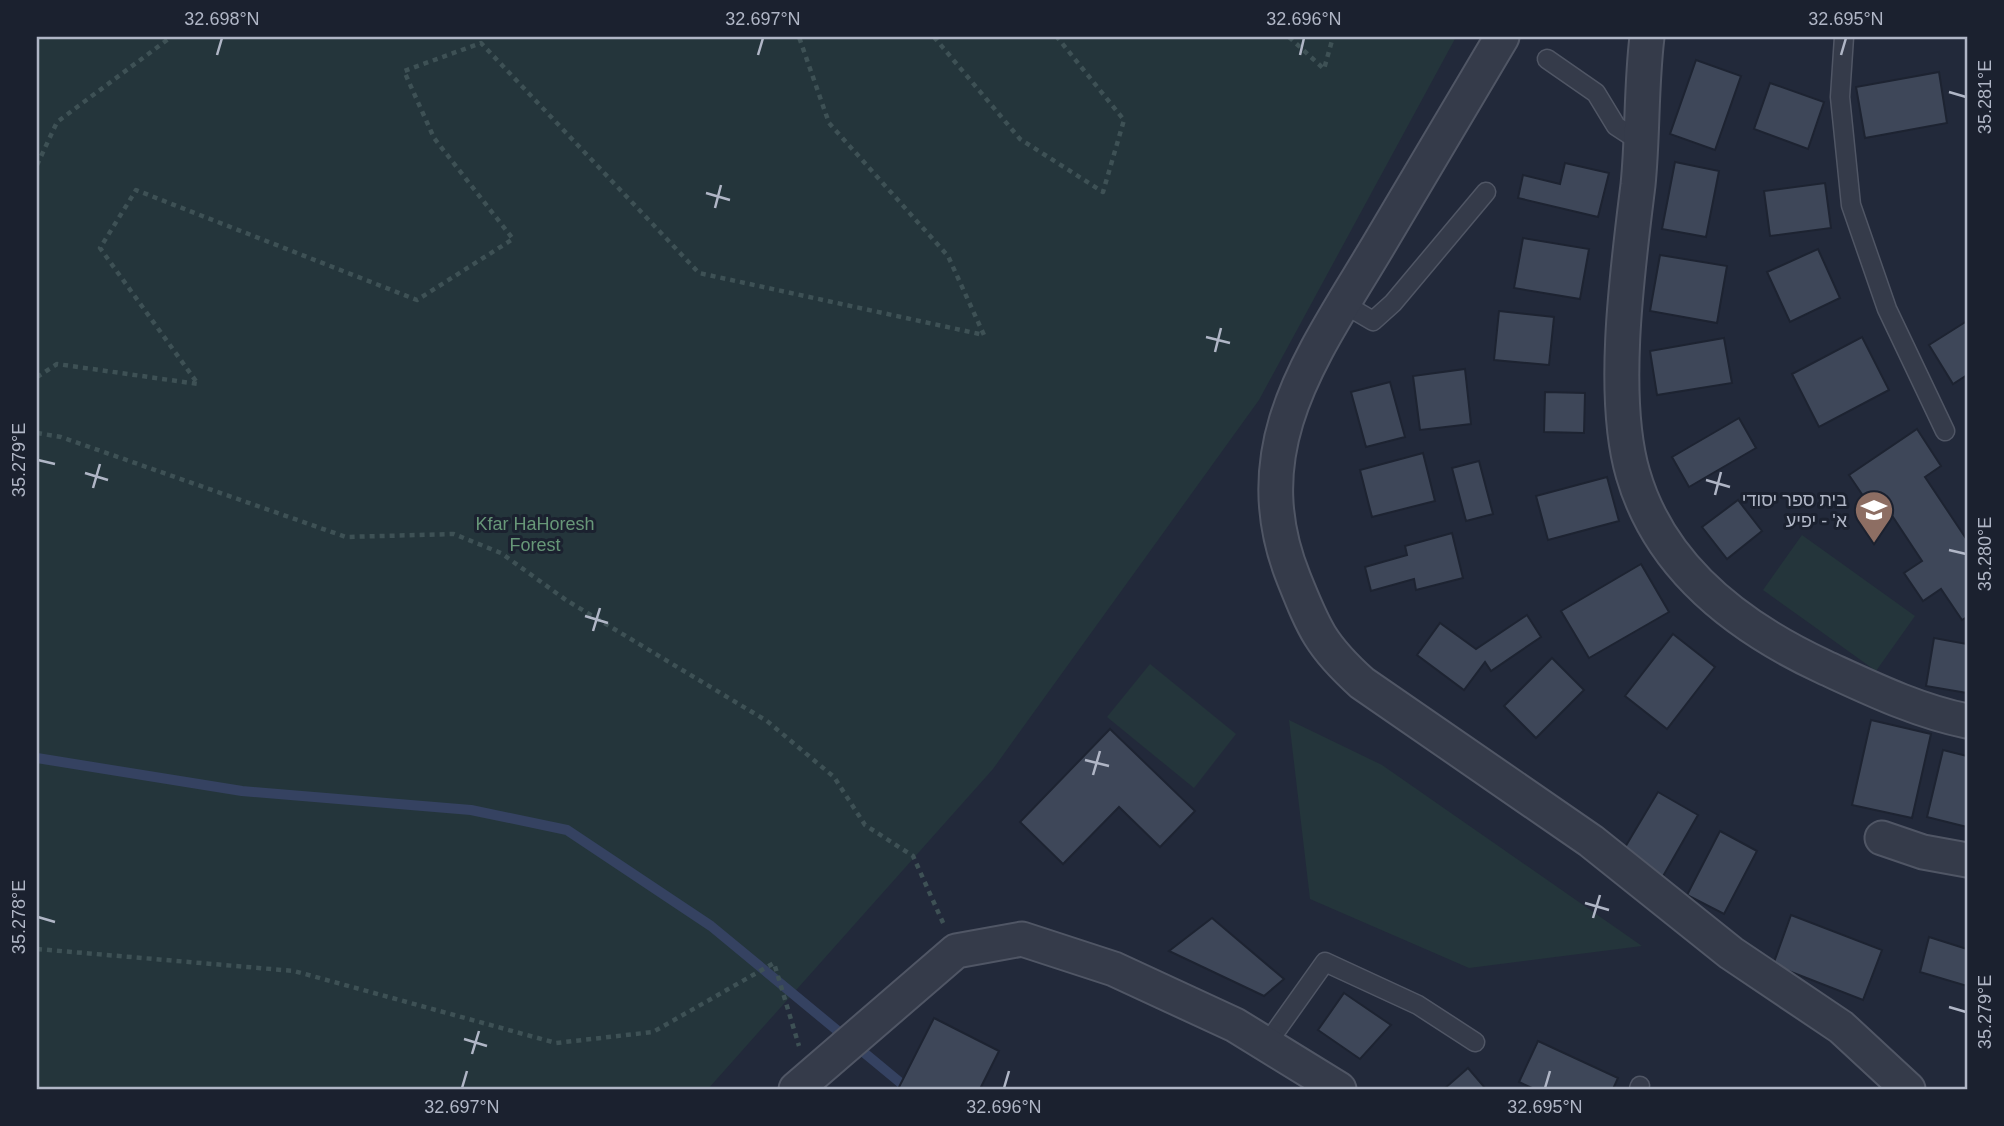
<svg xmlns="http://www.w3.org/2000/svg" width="2004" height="1126" font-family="Arial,Heebo,sans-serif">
  <rect width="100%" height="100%" fill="#22293a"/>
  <g fill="#24353b">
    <path d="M37 37H1456L1259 400 993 769 708 1089H37Z"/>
    <path d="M1802 535 1915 616 1876 671 1763 590Z"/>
    <path d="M1150 664 1236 734 1194 788 1107 717Z"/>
    <path d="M1289 720 1382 765 1642 946 1469 968 1310 899Z"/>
  </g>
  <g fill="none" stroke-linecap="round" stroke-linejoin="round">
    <path stroke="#354261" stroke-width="10" d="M37 758 242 791 471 810 567 830 711 926 908 1089"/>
  </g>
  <g fill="#3e4759" stroke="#1d2331" stroke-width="2">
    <path d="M1696 60 1741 76 1715 150 1670 134Z"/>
    <path d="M1939 72 1947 123 1865 138 1856 87Z"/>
    <path d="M1770 83 1824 102 1808 149 1754 129Z"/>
    <path d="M1675 162 1719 171 1706 237 1662 229Z"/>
    <path d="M1565 163 1609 173 1598 217 1518 198 1523 175 1560 184Z"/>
    <path d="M1825 183 1831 228 1770 236 1764 191Z"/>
    <path d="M1523 238 1589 249 1580 299 1514 288Z"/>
    <path d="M1818 249 1840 298 1790 322 1767 272Z"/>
    <path d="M1660 255 1727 266 1717 323 1650 311Z"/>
    <path d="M1499 311 1554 317 1549 365 1494 360Z"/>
    <path d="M1967 321V375L1953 384 1929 345Z"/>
    <path d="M1862 337 1889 390 1819 427 1792 374Z"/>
    <path d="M1724 338 1732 383 1657 395 1650 351Z"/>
    <path d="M1465 369 1471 424 1420 430 1413 376Z"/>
    <path d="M1390 382 1405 437 1366 447 1351 392Z"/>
    <path d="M1545 392 1585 393 1584 433 1544 432Z"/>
    <path d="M1739 418 1756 448 1689 487 1672 457Z"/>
    <path d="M1917 429 1941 466 1925 477 1967 540V617L1962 620 1941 589 1923 601 1904 573 1922 561 1885 505 1874 512 1849 475Z"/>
    <path d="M1423 453 1435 501 1372 517 1360 470Z"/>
    <path d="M1479 461 1493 514 1466 521 1452 468Z"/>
    <path d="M1607 477 1619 521 1548 540 1536 496Z"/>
    <path d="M1738 500 1762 531 1727 559 1702 527Z"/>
    <path d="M1452 533 1463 578 1416 590 1414 579 1371 591 1365 567 1407 555 1405 546Z"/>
    <path d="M1641 564 1669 612 1589 658 1561 611Z"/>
    <path d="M1527 615 1541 637 1491 671 1485 662 1464 690 1417 655 1440 623 1476 649Z"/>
    <path d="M1673 634 1715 667 1667 729 1625 696Z"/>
    <path d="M1934 638 1967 644V693L1926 686Z"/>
    <path d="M1552 658 1584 690 1536 738 1504 706Z"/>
    <path d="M1871 720 1931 734 1912 818 1852 805Z"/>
    <path d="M1110 729 1195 811 1160 847 1119 807 1063 864 1020 822Z"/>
    <path d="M1943 750 1967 756V827L1927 817Z"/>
    <path d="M1658 792 1698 815 1662 878 1621 854Z"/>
    <path d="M1720 831 1757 851 1724 914 1687 895Z"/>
    <path d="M1791 915 1882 950 1863 1000 1773 965Z"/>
    <path d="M1212 918 1284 979 1264 996 1169 951Z"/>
    <path d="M1929 937 1967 949V986L1920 972Z"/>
    <path d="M1344 993 1391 1025 1360 1059 1318 1030Z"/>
    <path d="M934 1018 999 1051 980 1089H898Z"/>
    <path d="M1538 1041 1618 1078 1613 1089H1534L1519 1082Z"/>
    <path d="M1468 1068 1486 1089H1444Z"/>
  </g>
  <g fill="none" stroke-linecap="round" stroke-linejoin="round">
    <g stroke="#505665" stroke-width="21">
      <g id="service">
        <path d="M1844 37 1840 97 1851 205 1887 309 1945 431"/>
        <path d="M1547 59 1596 93 1616 126 1642 143"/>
        <path d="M1344 304 1373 321 1393 303 1486 192"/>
        <path d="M1266 1045 1325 962 1418 1005 1475 1042"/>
        <path d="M1639 1089 1640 1086"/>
      </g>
    </g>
    <g stroke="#505665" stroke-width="37">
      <g id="minor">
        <path d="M1502 37C1460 107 1419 177 1378 246 1313 355 1241 448 1294 579 1314 629 1321 646 1362 683L1591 841 1731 953 1841 1027 1908 1089"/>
        <path d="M1647 37C1641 86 1643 135 1638 185 1628 266 1610 396 1633 474 1660 568 1740 628 1824 667 1870 688 1917 711 1967 721"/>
        <path d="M1882 838 1923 852 1967 860"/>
        <path d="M796 1089 956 951 1022 939 1114 969 1235 1025 1339 1089"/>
      </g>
    </g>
    <g stroke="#3e5155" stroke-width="4.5" stroke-dasharray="5 5" stroke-linecap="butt">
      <path d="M934 37 1020 139 1103 192 1124 120 1057 37"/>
      <path d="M1289 37 1324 69 1333 37"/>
      <path d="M37 165 57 122 171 37"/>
      <path d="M37 377 57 364 198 384 100 248 136 190 417 300 513 239 434 138 404 71 481 43 699 273 984 335 948 256 829 123 799 37"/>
      <path d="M37 433 61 437 346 537 454 534 501 553 566 600 767 721 834 777 865 825 913 856 944 925"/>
      <path d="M37 949 294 971 556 1043 653 1032 774 963 799 1046"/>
    </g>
    <use href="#service" stroke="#353b4a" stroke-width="18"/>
    <use href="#minor" stroke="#353b4a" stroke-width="33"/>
  </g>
  <path fill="none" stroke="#b0b6c6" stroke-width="2.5" d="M217 55 222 38M758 55 763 38M1300 55 1304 38M1841 55 1846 38M1949 92 1966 97M706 193 730 200M715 208 721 185M1206 337 1230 343M1215 352 1221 328M38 460 55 464M85 473 108 480M1706 480 1730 487M93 488 100 464M1715 495 1721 472M1949 550 1966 554M585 616 608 623M593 631 600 608M1085 760 1109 766M1093 775 1100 751M1585 903 1609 910M38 917 55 922M1593 918 1600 895M1949 1007 1966 1012M464 1039 487 1046M472 1054 479 1031M462 1088 467 1071M1004 1088 1009 1071M1545 1088 1550 1071"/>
  <defs>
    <g id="school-pin" transform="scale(2.0125)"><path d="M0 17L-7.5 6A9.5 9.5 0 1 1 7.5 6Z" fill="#8d6e63" stroke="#1b212f"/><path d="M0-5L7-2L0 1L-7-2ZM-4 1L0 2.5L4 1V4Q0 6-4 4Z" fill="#fff"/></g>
  </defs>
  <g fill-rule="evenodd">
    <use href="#school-pin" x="1874" y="510"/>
  </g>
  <g text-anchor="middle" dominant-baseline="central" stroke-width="6" stroke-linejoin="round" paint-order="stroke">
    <g font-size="18" fill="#b0b6c6" stroke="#1b212f" text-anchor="end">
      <text x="1847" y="500">בית ספר יסודי<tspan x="1847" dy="21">א' - יפיע</tspan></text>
    </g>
    <g font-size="18" fill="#679778" stroke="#1b212f">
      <text x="535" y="524">Kfar HaHoresh<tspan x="535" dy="21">Forest</tspan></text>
    </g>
  </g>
  <rect width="2004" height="1126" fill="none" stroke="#1b212f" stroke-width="77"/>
  <rect x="38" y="38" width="1928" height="1050" fill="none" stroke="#b0b6c6" stroke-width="2.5"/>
  <g font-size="18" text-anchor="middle" fill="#b0b6c6">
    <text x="222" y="25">32.698°N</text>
    <text x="763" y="25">32.697°N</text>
    <text x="1304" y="25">32.696°N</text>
    <text x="1846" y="25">32.695°N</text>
    <text transform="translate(1985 97) rotate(-90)" y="6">35.281°E</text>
    <text transform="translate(19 460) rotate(-90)" y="6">35.279°E</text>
    <text transform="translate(1985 554) rotate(-90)" y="6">35.280°E</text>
    <text transform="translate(19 917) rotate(-90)" y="6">35.278°E</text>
    <text transform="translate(1985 1012) rotate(-90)" y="6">35.279°E</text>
    <text x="462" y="1113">32.697°N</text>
    <text x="1004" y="1113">32.696°N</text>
    <text x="1545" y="1113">32.695°N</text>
  </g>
</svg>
